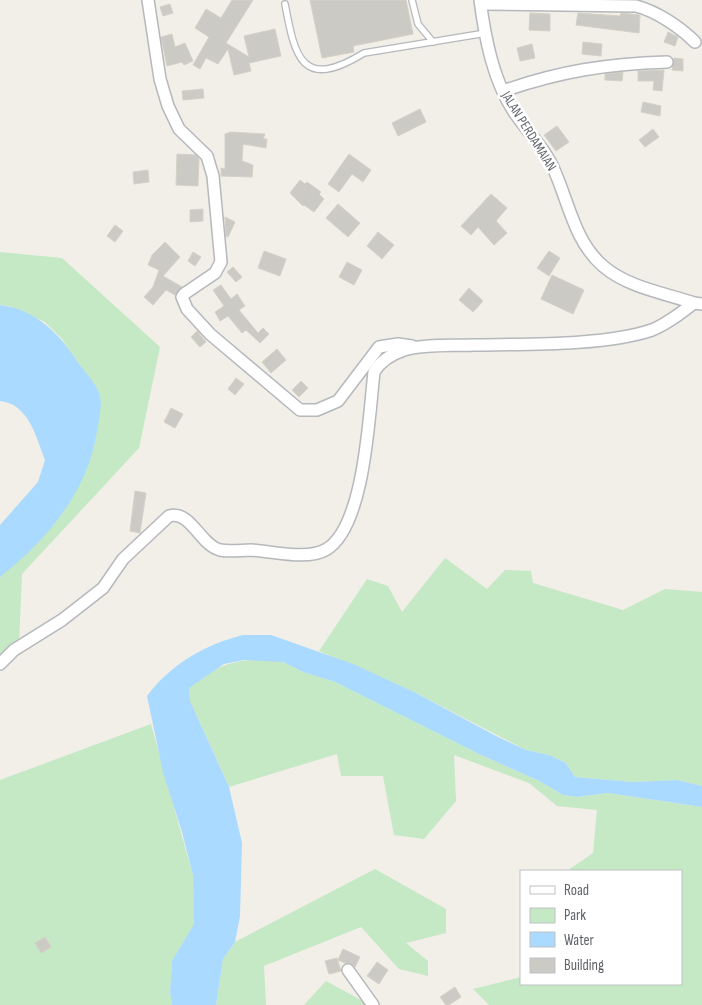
<svg xmlns="http://www.w3.org/2000/svg" width="702" height="1005" font-family="'Sofia Sans Condensed',sans-serif">
  <rect width="100%" height="100%" fill="#f1efe8"/>
  <g fill="#c5e8c5">
    <path d="M0 252 62 258 160 347 139 448 22 574 19 644 0 661V577L42 538 95 443 100 395 62 339 45 322 9 306 0 305Z"/>
    <path d="M445 558 487 589 505 570 531 571 533 583 623 610 665 589 702 592V786L677 780 633 782 575 777 566 763 549 755 526 750 416 693 319 651 367 579 388 586 402 612Z"/>
    <path d="M265 659 283 662 303 672 335 682 479 754 539 781 563 795 577 797 608 793 702 807V1005H489L473 989 521 977V984H681V871H567L593 853 597 810 557 806 529 783 454 755 456 801 424 839 394 835 383 776H341L337 754 229 787 190 701 189 688C216 666 230 660 265 659Z"/>
    <path d="M151 724 193 876 194 925 172 961 170 992 172 1005H0V780Z"/>
    <path d="M375 869 446 909V933L406 943 428 961V976L399 969 361 927 264 966 266 1005H216L223 959 235 942Z"/>
    <path d="M326 981 370 1005H304Z"/>
  </g>
  <g fill="#aadaff">
    <path d="M0 305C32 309 55 329 73 355 80 367 97 383 100 396 102 407 99 420 97 431 88 491 47 540 0 577V525L38 482 45 460C36 437 29 404 0 401Z"/>
    <path d="M243 635H271L353 664 416 693 498 737 526 750 549 755 566 763 575 777 633 782 677 780 702 786V807L608 793 577 797 563 795 539 781 479 754 335 682 303 672 283 662 244 660 224 664 189 688 190 701 229 787 242 843 240 916 235 942 223 959 216 1005H172L170 992 172 961 194 924 193 876 182 832 163 772 147 696C171 664 204 645 243 635Z"/>
  </g>
  <g fill="#cccac5" stroke="#d6d1c6">
    <path d="M232 0H253L226 43 249 57 244 36 275 29 281 56 249 63 251 71 234 75 228 49 218 64 206 58 200 69 193 65 209 37 195 28 206 9 221 18Z"/>
    <path d="M310 0H406L413 34 353 46 354 52 322 58Z"/>
    <path d="M170 4 173 13 163 16 160 7Z"/>
    <path d="M530 13 550 14V31L529 30Z"/>
    <path d="M578 13 620 16 621 13 640 15 639 33 576 25Z"/>
    <path d="M668 32 678 37 675 46 664 42Z"/>
    <path d="M172 34 175 47 185 43 193 61 184 65 182 62 167 66 161 37Z"/>
    <path d="M583 42 602 44 601 56 582 54Z"/>
    <path d="M532 44 535 58 520 61 517 48Z"/>
    <path d="M674 58 683 59V71L672 70Z"/>
    <path d="M664 70 662 91 653 90 654 81H638V71Z"/>
    <path d="M623 72 622 81 605 80V74Z"/>
    <path d="M203 89 204 98 183 100 182 91Z"/>
    <path d="M643 102 661 106 660 116 641 112Z"/>
    <path d="M420 109 426 122 398 136 392 123Z"/>
    <path d="M557 126 569 142 556 151 544 135Z"/>
    <path d="M653 129 659 137 645 147 639 140Z"/>
    <path d="M231 132 265 134 263 139H267L266 148 243 144 242 161 253 165 252 177 221 176V168L225 169V134Z"/>
    <path d="M177 154 196 155 199 159 198 186 176 185Z"/>
    <path d="M349 154 371 170 363 182 352 174 339 192 328 184Z"/>
    <path d="M148 170 149 182 134 184 133 172Z"/>
    <path d="M300 180 305 184 307 182 321 192 319 194 324 199 314 212 304 205 303 206 290 193Z"/>
    <path d="M491 194 507 208 496 221 507 233 494 245 478 227 471 235 461 226Z"/>
    <path d="M338 204 360 223 348 237 326 218Z"/>
    <path d="M203 209V221L190 222V210Z"/>
    <path d="M225 217 235 222 228 237 226 236Z"/>
    <path d="M115 225 123 231 115 242 107 236Z"/>
    <path d="M378 232 394 245 382 259 367 246Z"/>
    <path d="M165 242 180 257 163 276 182 287 175 295 166 290 153 305 144 297 153 287 159 270 148 265 152 255Z"/>
    <path d="M264 251 286 259 280 276 258 268Z"/>
    <path d="M549 251 560 258 549 276 537 268Z"/>
    <path d="M193 252 201 257 195 266 188 261Z"/>
    <path d="M347 262 362 270 354 285 339 277Z"/>
    <path d="M233 267 242 277 236 282 227 272Z"/>
    <path d="M552 275 584 290 573 314 541 299Z"/>
    <path d="M221 285 231 299 237 294 245 306 239 310 258 333 263 328 269 334 260 343 246 330 242 333 228 316 220 321 215 312 224 306 213 290Z"/>
    <path d="M469 288 483 301 473 312 459 300Z"/>
    <path d="M197 331 206 342 200 347 191 337Z"/>
    <path d="M277 349 286 360 271 373 262 362Z"/>
    <path d="M236 378 244 384 235 395 228 389Z"/>
    <path d="M301 381 308 388 299 397 292 390Z"/>
    <path d="M171 408 183 414 175 428 164 422Z"/>
    <path d="M135 491 146 493 140 533 130 531Z"/>
    <path d="M45 937 51 947 41 953 35 943Z"/>
    <path d="M343 949 360 957 355 967 351 963H345L338 960Z"/>
    <path d="M337 958 341 971 329 974 325 961Z"/>
    <path d="M377 962 388 970 379 984 367 976Z"/>
    <path d="M455 987 461 997 449 1005H446L440 997Z"/>
  </g>
  <g fill="none" stroke-linecap="round" stroke-linejoin="round">
    <g stroke="#b5b8bc" stroke-width="8">
      <g id="lane">
        <path d="M412 0 418 24 433 42"/>
        <path d="M285 4C295 58 302 91 364 53L486 33"/>
      </g>
    </g>
    <g stroke="#b5b8bc" stroke-width="14">
      <g id="street">
        <path d="M148 0 160 79 168 106 179 129 207 156 213 176 221 262 215 273 184 294 182 297 187 309 210 334 300 410H317L338 401 379 347 398 344 412 346"/>
        <path d="M480 0C485 38 493 80 514 112 528 132 546 150 555 172 569 204 575 242 603 266 627 287 664 293 694 303L702 304"/>
        <path d="M481 4 636 6C656 11 680 27 695 42"/>
        <path d="M503 91C561 71 606 64 667 62"/>
        <path d="M0 664 14 650 62 620 103 588 123 559 169 516C191 510 200 545 220 550 231 552 241 550 251 550 272 551 308 561 327 549 365 525 369 414 374 372 381 360 392 354 404 350 426 344 450 346 473 345 523 344 605 346 652 330 667 324 681 313 694 303"/>
        <path d="M348 970 373 1005"/>
      </g>
    </g>
    <use href="#lane" stroke="#fff" stroke-width="5.5"/>
    <use href="#street" stroke="#fff" stroke-width="11"/>
  </g>
  <g text-anchor="middle" dominant-baseline="central" stroke-width="5" stroke-linejoin="round" paint-order="stroke">
    <g font-size="14" fill="#5f6368" stroke="#fff">
      <text transform="translate(529 131) rotate(58)">JALAN PERDAMAIAN</text>
    </g>
  </g>
  <rect x="520" y="870" width="162" height="115" fill="#ffffff" stroke="#bfc1c3"/>
  <rect x="530" y="886" width="25" height="8" fill="#ffffff" stroke="#bfc1c3"/>
  <text x="564" y="895" font-size="15" fill="#5f6368">Road</text>
  <rect x="530" y="908" width="25" height="15" fill="#c5e8c5" stroke="#bfc1c3"/>
  <text x="564" y="920" font-size="15" fill="#5f6368">Park</text>
  <rect x="530" y="932" width="25" height="15" fill="#aadaff" stroke="#bfc1c3"/>
  <text x="564" y="945" font-size="15" fill="#5f6368">Water</text>
  <rect x="530" y="958" width="25" height="15" fill="#cccac5" stroke="#bfc1c3"/>
  <text x="564" y="970" font-size="15" fill="#5f6368">Building</text>
</svg>
